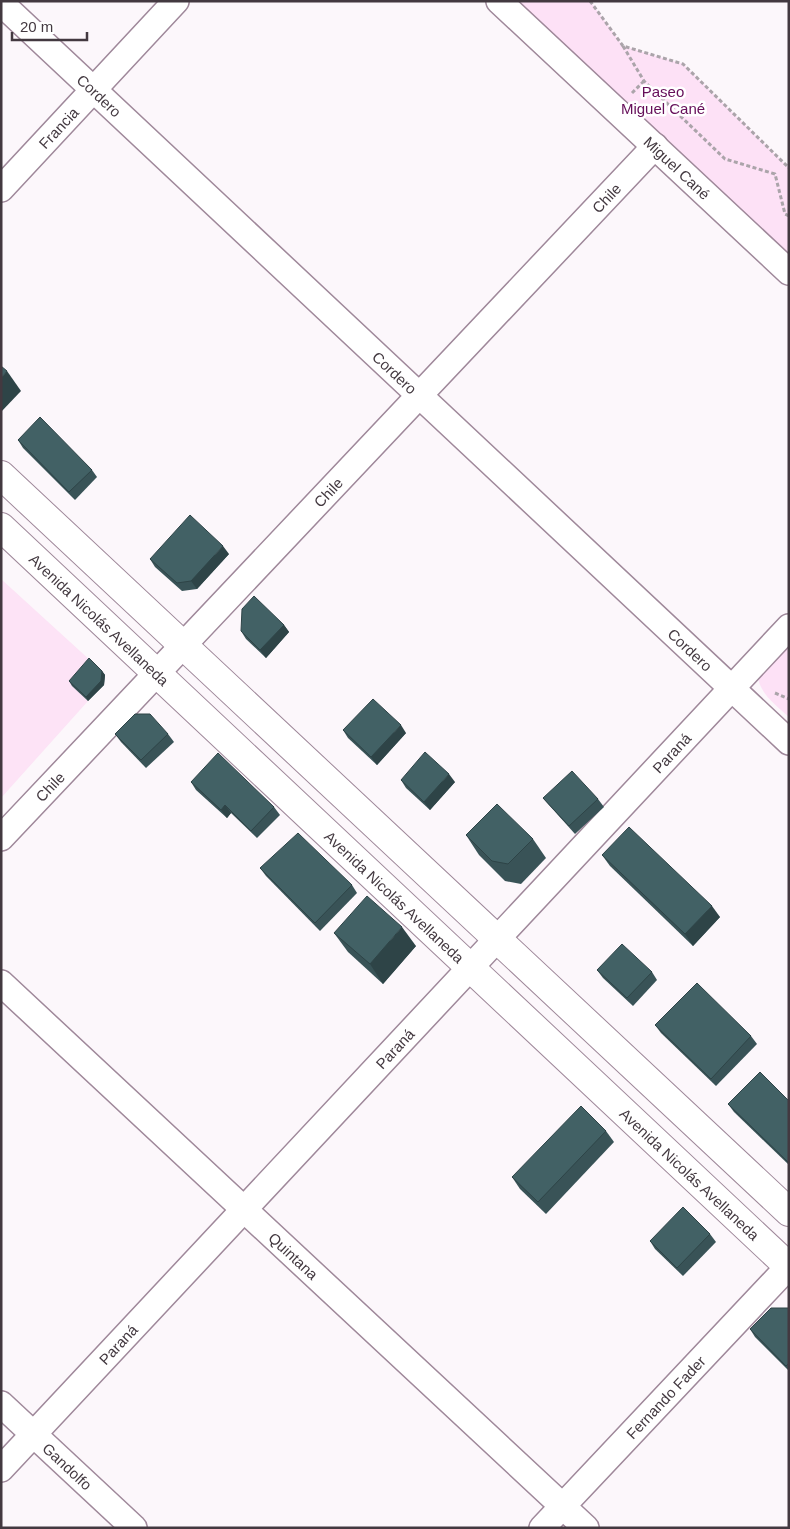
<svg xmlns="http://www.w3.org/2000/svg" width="790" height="1529" font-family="Arial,sans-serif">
  <rect width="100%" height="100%" fill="#fcf7fb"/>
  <path fill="#fde3f6" d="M1 579 92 662 72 685 88 701 1 798Z"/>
  <g fill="#fde1f6">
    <path d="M500 1H590L623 46 683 64 789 168V272Z"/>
    <path d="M789 643V717C777 706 760 694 758 677Z"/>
  </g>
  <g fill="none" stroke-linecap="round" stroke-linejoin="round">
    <g stroke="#9f889a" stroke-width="28">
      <g id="minor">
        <path id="s1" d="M499 1 789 272"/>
        <path id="s2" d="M1 3 789 742"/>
        <path id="s3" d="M1 189 176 1"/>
        <path id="s4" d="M1 838 655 146"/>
        <path id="s5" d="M1 983 586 1528"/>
        <path id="s6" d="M1 1404 134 1528"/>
        <path id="s7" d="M1 1469 789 627"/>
        <path id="s8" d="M542 1528 789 1266"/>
      </g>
    </g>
    <g stroke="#9f889a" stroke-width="30">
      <g id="secondary">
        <path d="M1 475 789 1212"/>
        <path id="s9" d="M1 527 789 1267"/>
      </g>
    </g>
    <g stroke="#aba4aa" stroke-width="3" stroke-dasharray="4 2.5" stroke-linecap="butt">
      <path d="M590 1 623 46 683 64 789 168"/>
      <path d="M623 46 644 81 725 159 775 174 785 214 789 216"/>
      <path d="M632 93 644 81"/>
      <path d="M775 693 789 699"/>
    </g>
    <use href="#minor" stroke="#fff" stroke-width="25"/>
    <use href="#secondary" stroke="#fff" stroke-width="28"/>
  </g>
  <g fill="#395357">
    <path d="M18 440 92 470 97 477 75 500 23 448Z"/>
    <path d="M229 554 197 589 182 591 155 567 150 559Z"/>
    <path d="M284 625 289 632 266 658 246 639 241 631Z"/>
    <path d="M102 671 105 675 104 685 88 701 72 686 69 681Z"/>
    <path d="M343 730 406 733 377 765 348 738Z"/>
    <path d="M115 734H168L174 742 146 768 121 742Z"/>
    <path d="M401 780 455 782 430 810 406 788Z"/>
    <path d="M191 782 274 807 280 815 257 838 231 813 227 818 196 790Z"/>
    <path d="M543 798 598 799 604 807 575 834 549 805Z"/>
    <path d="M466 835 533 839 546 858 521 884 505 881 479 855Z"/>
    <path d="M602 855 720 917 693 946 610 866Z"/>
    <path d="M260 868 352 885 357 893 320 931 266 876Z"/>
    <path d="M334 933 416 946 383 984 348 952Z"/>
    <path d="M597 970 652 972 657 980 633 1006 603 978Z"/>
    <path d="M655 1025 751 1036 757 1044 716 1086 661 1033Z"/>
    <path d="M789 1101V1165L734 1112 728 1104Z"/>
    <path d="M606 1131 614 1142 546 1214 520 1189 512 1177Z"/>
    <path d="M710 1234 716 1242 683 1276 655 1249 650 1241Z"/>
    <path d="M789 1308V1371L755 1337 750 1329Z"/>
  </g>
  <g fill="#2e4447">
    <path d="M7 371 21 391 1 412V378Z"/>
    <path d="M223 546 229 554 197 589 191 581Z"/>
    <path d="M284 625 289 632 266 658 260 650Z"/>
    <path d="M102 671 105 675 104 685 88 701 86 697Z"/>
    <path d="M401 725 406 733 377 765 371 757Z"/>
    <path d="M449 774 455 782 430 810 424 802Z"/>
    <path d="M225 805 231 813 227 818 221 810Z"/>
    <path d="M712 906 720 917 693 946 685 934Z"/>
    <path d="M402 927 416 946 383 984 370 964Z"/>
  </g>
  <g fill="#426165" stroke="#2e4447">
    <path d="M1 366 7 371 1 378Z"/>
    <path d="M40 417 92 470 69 492 18 440Z"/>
    <path d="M190 515 223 546 191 581 177 583 150 559Z"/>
    <path d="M254 596 284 625 260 650 241 631 242 609Z"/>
    <path d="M89 658 102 671 101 681 86 697 69 681Z"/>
    <path d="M373 699 401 725 371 757 343 730Z"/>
    <path d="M135 714H150L168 734 141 760 115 734Z"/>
    <path d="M425 752 449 774 424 802 401 780Z"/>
    <path d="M218 753 274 807 251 831 225 805 221 810 191 782Z"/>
    <path d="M572 771 598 799 569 826 543 798Z"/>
    <path d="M497 804 533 839 508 864 492 861 466 835Z"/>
    <path d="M629 827 712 906 685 934 602 855Z"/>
    <path d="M298 833 352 885 315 923 260 868Z"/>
    <path d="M367 896 402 927 370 964 334 933Z"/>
    <path d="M622 944 652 972 627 998 597 970Z"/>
    <path d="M697 983 751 1036 711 1079 655 1025Z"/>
    <path d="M760 1072 789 1101V1163L728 1104Z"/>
    <path d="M581 1106 606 1131 538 1202 512 1177Z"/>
    <path d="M683 1207 710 1234 677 1268 650 1241Z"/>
    <path d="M771 1308H789V1363L786 1366 750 1329Z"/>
  </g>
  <g text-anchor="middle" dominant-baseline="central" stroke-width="5" stroke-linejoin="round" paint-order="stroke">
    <g font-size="15" fill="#650e59" stroke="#fff">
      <text x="663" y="91">Paseo<tspan x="663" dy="17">Miguel Cané</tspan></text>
    </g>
    <g font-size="15" fill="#433940" stroke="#fff">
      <text stroke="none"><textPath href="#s2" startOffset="135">Cordero</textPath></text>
      <text stroke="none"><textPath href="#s3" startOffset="84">Francia</textPath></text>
      <text stroke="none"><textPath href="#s1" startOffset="244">Miguel Cané</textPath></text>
      <text stroke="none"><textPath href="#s4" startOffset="881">Chile</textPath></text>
      <text stroke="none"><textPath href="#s2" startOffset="540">Cordero</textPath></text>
      <text stroke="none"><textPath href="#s4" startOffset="476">Chile</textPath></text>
      <text stroke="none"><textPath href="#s9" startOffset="135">Avenida Nicolás Avellaneda</textPath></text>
      <text stroke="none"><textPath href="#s2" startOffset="945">Cordero</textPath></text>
      <text stroke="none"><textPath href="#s7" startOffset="981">Paraná</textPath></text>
      <text stroke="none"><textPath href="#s4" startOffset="71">Chile</textPath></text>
      <text stroke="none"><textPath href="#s9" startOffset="540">Avenida Nicolás Avellaneda</textPath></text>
      <text stroke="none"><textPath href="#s7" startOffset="576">Paraná</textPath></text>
      <text stroke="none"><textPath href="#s9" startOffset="945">Avenida Nicolás Avellaneda</textPath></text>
      <text stroke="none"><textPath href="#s5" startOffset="400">Quintana</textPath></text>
      <text stroke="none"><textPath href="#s7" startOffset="171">Paraná</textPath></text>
      <text stroke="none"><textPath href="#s8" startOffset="180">Fernando Fader</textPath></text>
      <text stroke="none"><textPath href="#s6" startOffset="91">Gandolfo</textPath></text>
    </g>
  </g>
  <rect width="790" height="1529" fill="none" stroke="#433940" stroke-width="5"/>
  <path d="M12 32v8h75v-8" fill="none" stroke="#433940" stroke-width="2.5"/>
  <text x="20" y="32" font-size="15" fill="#433940" stroke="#ffffff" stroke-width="4" paint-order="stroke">20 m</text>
</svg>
